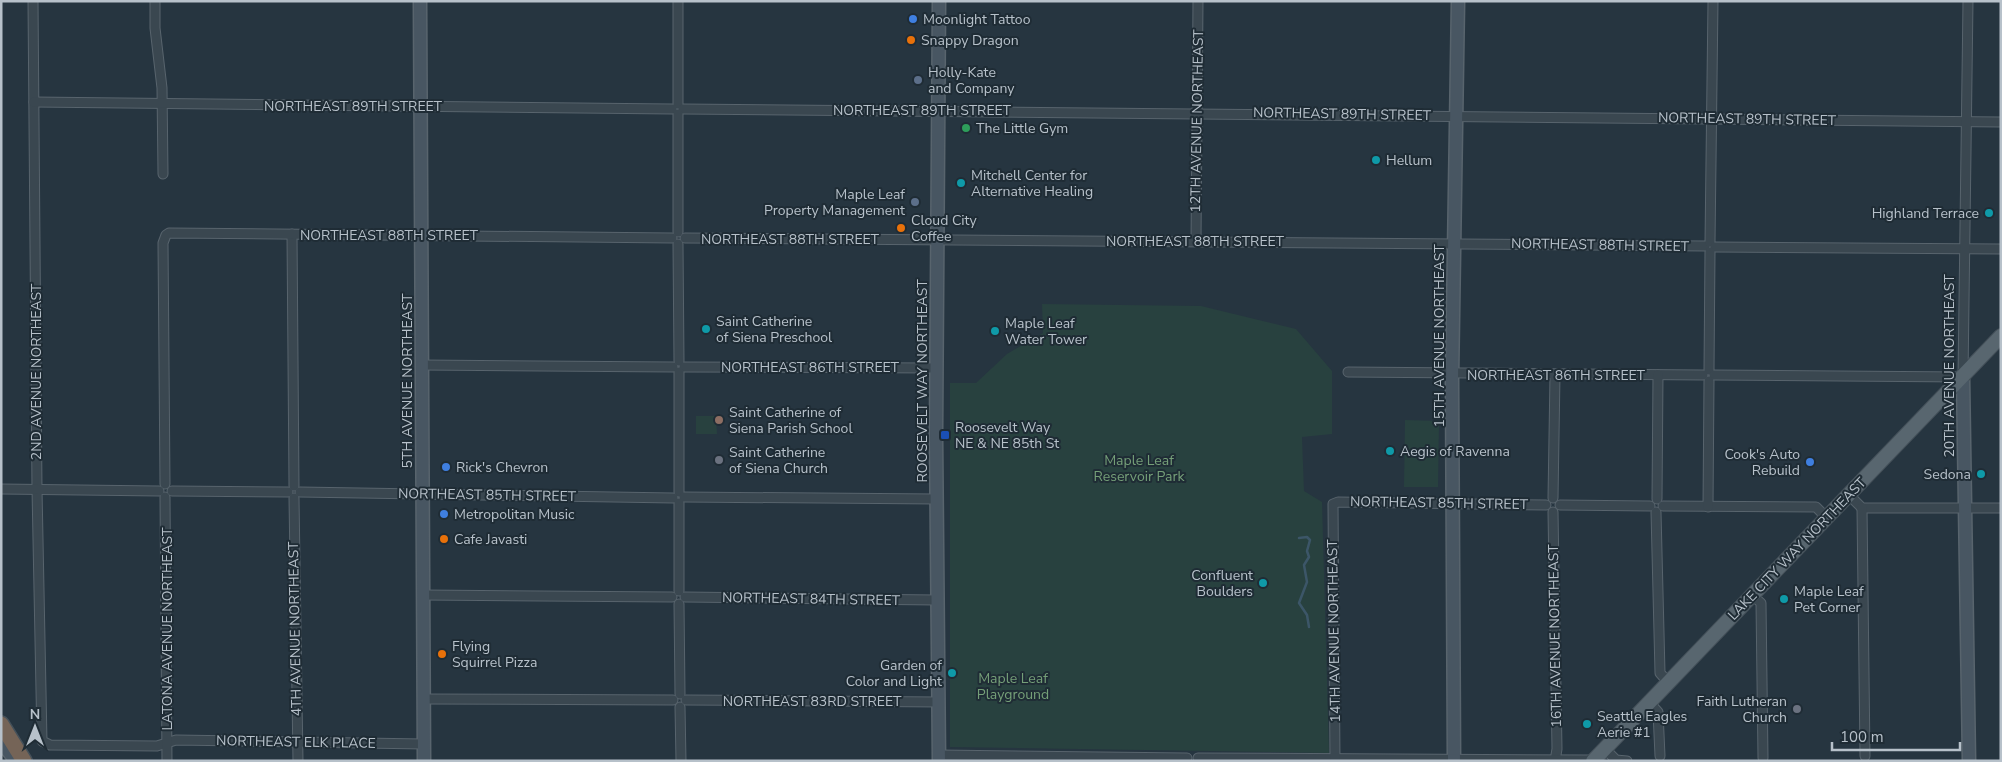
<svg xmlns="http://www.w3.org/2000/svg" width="2002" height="762" font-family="'Nunito Sans',sans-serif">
  <rect width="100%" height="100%" fill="#263540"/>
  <g fill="#28413f">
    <path d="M1042 304 1201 306 1296 329 1332 371V434L1302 437 1304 491 1322 502 1329 753 950 747V383H976L1007 354 1043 333Z"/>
    <path d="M696 416H716L717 434H696Z"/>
    <path d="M1405 420 1439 421 1438 487H1404Z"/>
  </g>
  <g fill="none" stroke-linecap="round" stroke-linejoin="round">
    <path stroke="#3c5668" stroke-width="2.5" d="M1299 538 1307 537 1310 540 1307 551 1309 557 1304 565 1307 582 1299 603 1307 615 1309 627"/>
    <g stroke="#58646d" stroke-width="11">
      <g id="street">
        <path d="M33 1 37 489 42 741 50 745 157 746 176 740 424 744"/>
        <path d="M155 1V28L162 88 163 174"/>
        <path d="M678 1V104"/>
        <path d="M34 102 672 109"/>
        <path d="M683 109 2001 122"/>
        <path d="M678 232V114"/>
        <path d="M292 234 294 486"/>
        <path d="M685 238 1705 246"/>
        <path d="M1196 241 1198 1"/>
        <path d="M1710 242 1713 1"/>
        <path d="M678 244 679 361"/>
        <path d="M1715 247 2001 249"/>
        <path d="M422 365 673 367"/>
        <path d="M684 367 936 368"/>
        <path d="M1709 370 1710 252"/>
        <path d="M679 372V492"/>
        <path d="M1348 372 1703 375"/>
        <path d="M1714 375 1963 377 1968 1"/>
        <path d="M165 484 163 243 166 235 169 233 672 238"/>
        <path d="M1 489 159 491"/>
        <path d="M172 491 288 492"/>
        <path d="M300 492 673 498"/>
        <path d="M1849 495 1862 508H2001"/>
        <path d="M165 497 167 761"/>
        <path d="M684 497 936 499"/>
        <path d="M294 498 298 761"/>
        <path d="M1553 498 1555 375"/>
        <path d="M1657 499 1658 375"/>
        <path d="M679 503V591"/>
        <path d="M1560 505 1650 506"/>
        <path d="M1663 506 1816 507 1827 518"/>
        <path d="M1708 507 1709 381"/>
        <path d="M1862 508 1865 756"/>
        <path d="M1553 512 1557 749 1555 761"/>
        <path d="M1656 512 1660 673 1668 682"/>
        <path d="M423 595 672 597"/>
        <path d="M1752 595 1761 603 1763 758"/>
        <path d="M685 597 936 600"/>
        <path d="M679 604 680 694"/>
        <path d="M424 699 673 700"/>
        <path d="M686 700 939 702"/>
        <path d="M1649 702 1658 712 1660 756"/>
        <path d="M680 707 681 761"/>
        <path d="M1604 748 1616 760 1627 761"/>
        <path d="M939 755 1187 758"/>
        <path d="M1198 758 1593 760"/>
        <path d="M1335 759 1333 504 1338 502 1546 505"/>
      </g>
    </g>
    <g stroke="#58646d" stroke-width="15">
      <g id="secondary">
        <path d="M420 1 424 761"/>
        <path d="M939 1 936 435 939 761"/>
        <path d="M1963 377 1969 761"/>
        <path d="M1 742 16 761"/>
        <path d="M1454 761 1452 379 1458 1"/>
      </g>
    </g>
    <g stroke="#445059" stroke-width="16">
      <path id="primary" d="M1593 761 2001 336"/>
    </g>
    <g stroke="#45515a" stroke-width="18">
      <path id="highway" d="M1 724 24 761"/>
    </g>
    <use href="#street" stroke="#3a4750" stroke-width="9"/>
    <use href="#secondary" stroke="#485662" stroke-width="12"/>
    <use href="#primary" stroke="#58666f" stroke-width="14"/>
    <use href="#highway" stroke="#756457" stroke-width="15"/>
  </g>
  <g fill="#3f7fe0" stroke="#1f2c35" stroke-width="2">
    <circle cx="913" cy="19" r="5"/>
    <circle cx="1810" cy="462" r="5"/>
    <circle cx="446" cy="467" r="5"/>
    <circle cx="444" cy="514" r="5"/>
  </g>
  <g fill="#e8710a" stroke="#1f2c35" stroke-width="2">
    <circle cx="911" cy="40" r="5"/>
    <circle cx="901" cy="228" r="5"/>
    <circle cx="444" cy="539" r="5"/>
    <circle cx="442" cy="654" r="5"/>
  </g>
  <g fill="#5c6f8a" stroke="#1f2c35" stroke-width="2">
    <circle cx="918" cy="80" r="5"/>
    <circle cx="915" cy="202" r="5"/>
  </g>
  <circle fill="#2e9e5b" stroke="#1f2c35" stroke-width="2" cx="966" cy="128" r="5"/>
  <g fill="#0f9aa8" stroke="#1f2c35" stroke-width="2">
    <circle cx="1376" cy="160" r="5"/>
    <circle cx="961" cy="183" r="5"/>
    <circle cx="1989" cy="213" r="5"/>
    <circle cx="706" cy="329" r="5"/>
    <circle cx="995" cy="331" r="5"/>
    <circle cx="1390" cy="451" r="5"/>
    <circle cx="1981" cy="474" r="5"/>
    <circle cx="1263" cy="583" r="5"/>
    <circle cx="1784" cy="599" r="5"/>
    <circle cx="952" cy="673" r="5"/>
    <circle cx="1587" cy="724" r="5"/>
  </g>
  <circle fill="#8d6e63" stroke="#1f2c35" stroke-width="2" cx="719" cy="420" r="5"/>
  <rect fill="#1a4fb4" stroke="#1f2c35" stroke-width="2" x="940" y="430" width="10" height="10" rx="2.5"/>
  <g fill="#6b7280" stroke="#1f2c35" stroke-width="2">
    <circle cx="719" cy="460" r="5"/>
    <circle cx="1797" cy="709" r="5"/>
  </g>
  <g text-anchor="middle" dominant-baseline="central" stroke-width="4" stroke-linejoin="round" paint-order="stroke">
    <g font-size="14" fill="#b7c1ca" stroke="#1f2c35" text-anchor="start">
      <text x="923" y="19">Moonlight Tattoo</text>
      <text x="921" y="40">Snappy Dragon</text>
      <text x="928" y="72">Holly-Kate<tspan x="928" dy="16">and Company</tspan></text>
      <text x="976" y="128">The Little Gym</text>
      <text x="1386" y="160">Hellum</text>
      <text x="971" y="175">Mitchell Center for<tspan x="971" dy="16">Alternative Healing</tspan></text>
      <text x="905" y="194" text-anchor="end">Maple Leaf<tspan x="905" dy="16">Property Management</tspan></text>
      <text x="1979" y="213" text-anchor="end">Highland Terrace</text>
      <text x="911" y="220">Cloud City<tspan x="911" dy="16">Coffee</tspan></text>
      <text x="716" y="321">Saint Catherine<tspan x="716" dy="16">of Siena Preschool</tspan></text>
      <text x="1005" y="323">Maple Leaf<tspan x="1005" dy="16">Water Tower</tspan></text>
      <text x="729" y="412">Saint Catherine of<tspan x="729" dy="16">Siena Parish School</tspan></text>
      <text x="955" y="427">Roosevelt Way<tspan x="955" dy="16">NE &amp; NE 85th St</tspan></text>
      <text x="1400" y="451">Aegis of Ravenna</text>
      <text x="729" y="452">Saint Catherine<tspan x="729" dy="16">of Siena Church</tspan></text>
      <text x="1800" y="454" text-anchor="end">Cook's Auto<tspan x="1800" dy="16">Rebuild</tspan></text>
      <text x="456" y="467">Rick's Chevron</text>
      <text x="1971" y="474" text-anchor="end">Sedona</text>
      <text x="454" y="514">Metropolitan Music</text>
      <text x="454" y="539">Cafe Javasti</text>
      <text x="1253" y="575" text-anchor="end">Confluent<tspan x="1253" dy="16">Boulders</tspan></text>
      <text x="1794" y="591">Maple Leaf<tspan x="1794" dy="16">Pet Corner</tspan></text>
      <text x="452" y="646">Flying<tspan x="452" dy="16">Squirrel Pizza</tspan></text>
      <text x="942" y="665" text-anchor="end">Garden of<tspan x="942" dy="16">Color and Light</tspan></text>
      <text x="1787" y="701" text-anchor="end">Faith Lutheran<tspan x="1787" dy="16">Church</tspan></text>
      <text x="1597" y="716">Seattle Eagles<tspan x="1597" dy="16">Aerie #1</tspan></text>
    </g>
    <g font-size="14" fill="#b7c1ca" stroke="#1f2c35">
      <text x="353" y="106">NORTHEAST 89TH STREET</text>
      <text x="922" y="110">NORTHEAST 89TH STREET</text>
      <text transform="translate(1342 114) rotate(1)">NORTHEAST 89TH STREET</text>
      <text transform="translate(1747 119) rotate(1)">NORTHEAST 89TH STREET</text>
      <text transform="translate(1197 121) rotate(-89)">12TH AVENUE NORTHEAST</text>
      <text x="389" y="235">NORTHEAST 88TH STREET</text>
      <text x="790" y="239">NORTHEAST 88TH STREET</text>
      <text x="1195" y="241">NORTHEAST 88TH STREET</text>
      <text transform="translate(1600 245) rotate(1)">NORTHEAST 88TH STREET</text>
      <text transform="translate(1439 336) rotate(-90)">15TH AVENUE NORTHEAST</text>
      <text transform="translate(1949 366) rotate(-90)">20TH AVENUE NORTHEAST</text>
      <text x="810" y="367">NORTHEAST 86TH STREET</text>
      <text transform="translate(36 372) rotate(-90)">2ND AVENUE NORTHEAST</text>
      <text x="1556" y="375">NORTHEAST 86TH STREET</text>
      <text transform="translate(407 381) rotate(-90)">5TH AVENUE NORTHEAST</text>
      <text transform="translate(922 381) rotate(-90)">ROOSEVELT WAY NORTHEAST</text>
      <text transform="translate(487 495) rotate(1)">NORTHEAST 85TH STREET</text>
      <text transform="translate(1439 503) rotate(1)">NORTHEAST 85TH STREET</text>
      <text transform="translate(1797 549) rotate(-46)">LAKE CITY WAY NORTHEAST</text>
      <text transform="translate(811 599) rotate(1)">NORTHEAST 84TH STREET</text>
      <text transform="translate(167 629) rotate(-90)">LATONA AVENUE NORTHEAST</text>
      <text transform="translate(295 629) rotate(-91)">4TH AVENUE NORTHEAST</text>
      <text transform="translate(1334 631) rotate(-91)">14TH AVENUE NORTHEAST</text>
      <text transform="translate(1555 636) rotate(-91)">16TH AVENUE NORTHEAST</text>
      <text x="812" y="701">NORTHEAST 83RD STREET</text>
      <text transform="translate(296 742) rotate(1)">NORTHEAST ELK PLACE</text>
    </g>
    <g font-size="14" fill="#759f78" stroke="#1f2c35">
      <text x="1139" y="460">Maple Leaf<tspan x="1139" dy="16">Reservoir Park</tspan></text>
      <text x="1013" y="678">Maple Leaf<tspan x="1013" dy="16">Playground</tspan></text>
    </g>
  </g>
  <rect width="2002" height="762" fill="none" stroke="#b7c1ca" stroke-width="5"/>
  <g transform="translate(35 727)" stroke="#1f2c35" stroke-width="4" paint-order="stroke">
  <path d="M0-4L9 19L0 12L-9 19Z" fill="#b7c1ca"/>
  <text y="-8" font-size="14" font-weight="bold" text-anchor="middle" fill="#b7c1ca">N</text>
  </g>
  <path d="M1832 742v8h128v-8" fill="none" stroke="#b7c1ca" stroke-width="2.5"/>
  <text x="1840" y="742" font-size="15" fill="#b7c1ca" stroke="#1f2c35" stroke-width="4" paint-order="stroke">100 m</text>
</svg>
